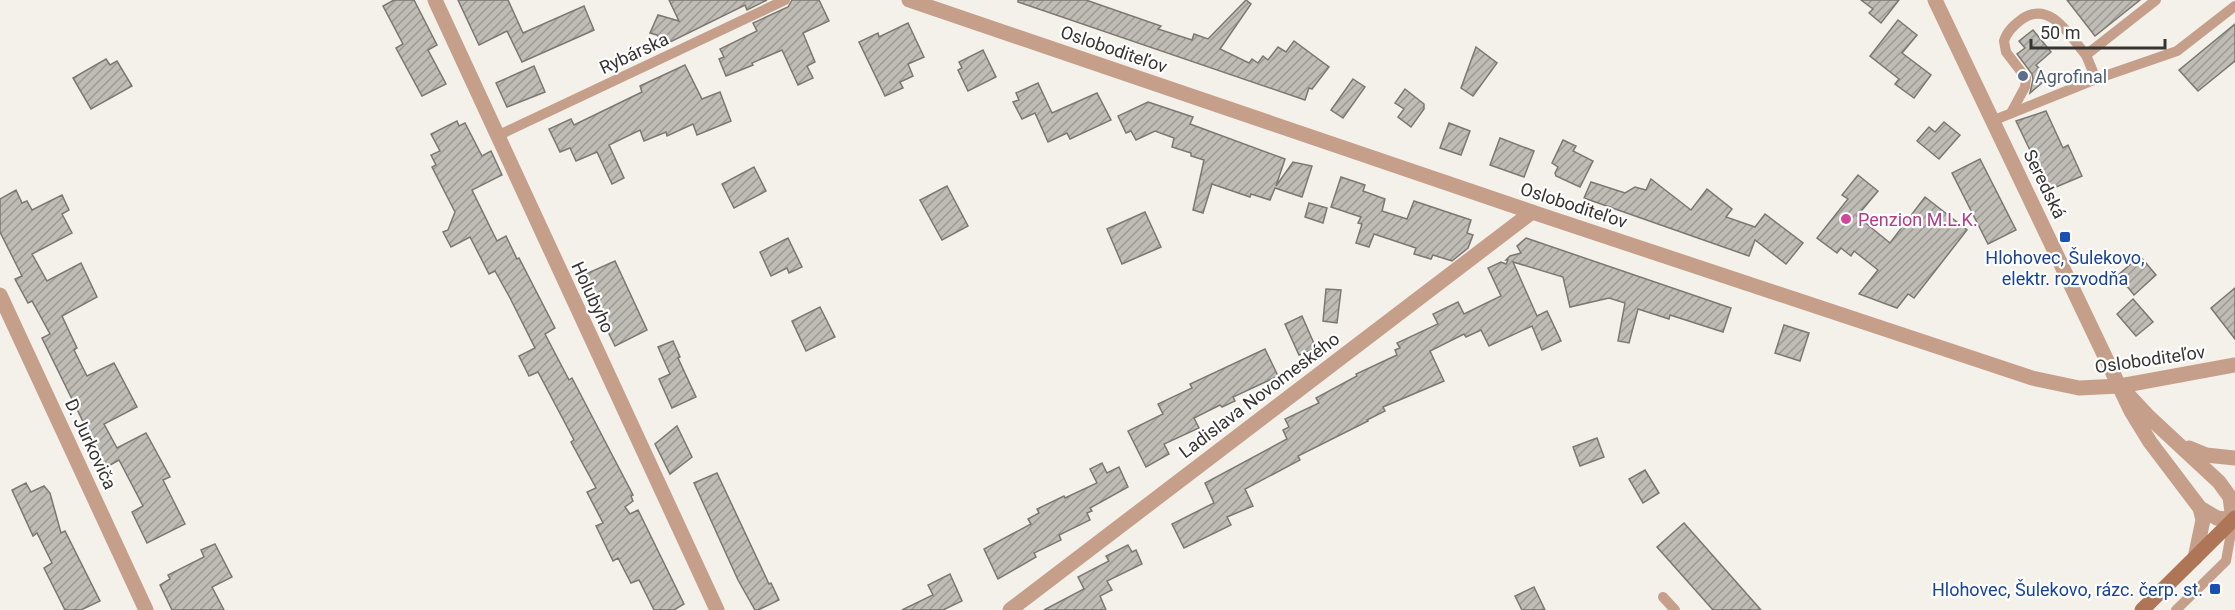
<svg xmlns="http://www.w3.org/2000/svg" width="2235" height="610" font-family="Roboto,sans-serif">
  <defs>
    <pattern id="building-hatch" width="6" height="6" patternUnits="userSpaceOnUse" patternTransform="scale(1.5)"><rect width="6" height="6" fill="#bfbcb6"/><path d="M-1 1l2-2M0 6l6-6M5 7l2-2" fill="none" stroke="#9c9a95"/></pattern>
  </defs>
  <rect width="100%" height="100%" fill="#f4f0ea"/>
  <g fill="url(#building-hatch)" stroke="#7b7772" stroke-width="1.5">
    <path d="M394 0H414L437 45 428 50 446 84 422 96 396 48 403 44 383 6Z"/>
    <path d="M458 0H508L523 33 584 6 594 30 522 62 507 31 479 45Z"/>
    <path d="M669 0H767L747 10 745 5 662 46 657 35 650 33 658 15 679 21Z"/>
    <path d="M792 0H819L829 21 803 33 815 62 807 66 813 78 798 85 782 50 752 63 753 65 726 76 719 59 724 57 720 49 757 31 753 23 788 7Z"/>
    <path d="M1018 0H1086L1161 26 1158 29 1192 40 1194 34 1208 39 1246 0 1251 4 1220 49 1249 63 1252 59 1258 63 1263 56 1268 60 1278 47 1286 52 1294 41 1329 67 1312 89 1309 88 1305 100 1018 2Z"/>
    <path d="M1861 0H1899L1881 23 1869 13 1873 9Z"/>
    <path d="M2067 0H2140L2095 36Z"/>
    <path d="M1898 20 1917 35 1902 53 1931 75 1914 98 1895 84 1899 79 1870 56Z"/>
    <path d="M908 23 924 57 908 64 913 76 900 82 903 88 885 96 859 42 878 33 879 37Z"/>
    <path d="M2235 24V61L2198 91 2179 70Z"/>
    <path d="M2033 30 2051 52 2036 65 2048 78 2030 93 2033 79 2032 74 2017 54 2025 48 2019 41Z"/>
    <path d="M1476 47 1497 63 1473 96 1461 88Z"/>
    <path d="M983 50 996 77 968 91 958 70 962 68 959 62Z"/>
    <path d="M106 59 110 65 117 61 132 86 91 109 73 78Z"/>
    <path d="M685 65 702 99 720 92 731 121 697 135 693 124 667 136 666 132 644 141 640 130 609 145 624 178 612 184 597 152 576 161 570 148 560 152 549 129 571 119 574 125 642 92 640 86Z"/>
    <path d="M534 66 545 92 507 107 496 83Z"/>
    <path d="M1353 79 1365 87 1343 118 1331 110Z"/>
    <path d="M1038 83 1052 113 1097 93 1111 120 1070 139 1067 133 1048 142 1035 113 1022 119 1013 102 1019 100 1016 93Z"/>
    <path d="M1405 89 1424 104V109L1411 127 1398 117 1404 109 1395 103Z"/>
    <path d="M1148 102 1193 117 1190 124 1285 159 1276 186 1293 162 1312 166 1302 197 1275 188 1270 200 1251 194 1250 197 1212 184 1203 213 1193 210 1204 160 1191 156V153L1172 147 1174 138 1155 131 1136 140 1131 131 1126 133 1118 116Z"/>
    <path d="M2046 111 2063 148 2068 145 2082 176 2049 190 2016 121Z"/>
    <path d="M457 121 459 126 465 123 482 156 491 151 502 175 472 190 497 241 506 236 517 259 519 258 555 328 545 334 569 380 572 378 633 495 631 496 633 501 625 507 630 514 638 510 684 604 674 610H654L639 580 631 583 618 558 613 561 596 526 603 523 587 492 596 488 571 442 574 440 538 372 529 376 519 356 535 348 510 298 495 271 489 274 470 237 451 247 443 232 448 230 455 212 432 167 436 165 431 155 440 151 431 134Z"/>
    <path d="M1944 122 1960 135 1939 159 1917 141 1929 127 1935 132Z"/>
    <path d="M1449 123 1470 131 1461 155 1440 148Z"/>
    <path d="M1500 138 1534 151 1524 177 1490 165Z"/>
    <path d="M1563 140 1576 146 1573 151 1593 161 1580 187 1556 176 1555 173 1558 167 1552 163Z"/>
    <path d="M1980 159 2016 230 1988 244 1952 173Z"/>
    <path d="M754 167 766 191 734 208 722 184Z"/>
    <path d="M1858 175 1878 191 1857 216 1890 243 1925 197 1967 230 1914 298 1908 294 1897 308 1859 294 1878 270 1854 251 1851 256 1841 248 1837 253 1817 238 1848 199 1842 195Z"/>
    <path d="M1341 177 1365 185 1363 191 1385 199 1382 211 1407 219 1414 201 1471 220 1467 233 1473 235 1468 248 1452 261 1433 255 1431 259 1414 254 1416 248 1374 234 1369 247 1356 243 1362 224 1358 223 1361 217 1331 207Z"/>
    <path d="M1651 179 1691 210 1707 189 1732 209 1726 217 1755 227 1765 214 1803 243 1786 264 1755 240 1749 256 1584 198 1591 182 1625 193 1635 187 1646 190Z"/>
    <path d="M947 186 968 226 942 240 920 200Z"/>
    <path d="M16 190 22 203 27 201 32 210 62 195 69 210 62 214 72 233 32 254 47 281 81 263 97 297 62 316 77 348 74 350 87 376 114 363 137 407 104 424 117 448 146 433 170 477 163 480 185 524 147 543 132 512 143 506 119 460 103 469 91 446 94 444 42 338 50 334 32 301 28 303 15 279 22 276 0 232V199Z"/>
    <path d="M1309 203 1327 208 1323 223 1305 217Z"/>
    <path d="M1145 212 1161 247 1122 264 1107 229Z"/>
    <path d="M788 238 802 267 789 273 787 268 771 276 760 252Z"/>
    <path d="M1526 238 1731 308 1723 332 1670 315 1669 319 1638 309 1629 343 1618 341 1625 303 1609 298 1570 307 1563 277 1513 262 1537 316 1547 311 1561 341 1542 350 1532 326 1489 346 1481 330 1466 337 1464 334 1430 351 1444 381 1383 407 1385 411 1367 420 1368 421 1298 456 1300 460 1245 489 1253 506 1227 517 1231 525 1184 548 1172 524 1214 503 1205 483 1287 439 1283 430 1289 427 1285 419 1319 403 1316 398 1357 376 1356 374 1397 355 1395 350 1400 348 1397 343 1438 324 1433 314 1458 302 1464 314 1501 296 1488 268 1501 262 1506 264 1508 260H1506L1510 256 1521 253 1517 246Z"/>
    <path d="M2140 256 2156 275 2134 295 2118 275Z"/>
    <path d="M615 261 647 330 615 346 594 303 592 304 579 277Z"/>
    <path d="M2235 288V339L2211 308Z"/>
    <path d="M1326 289 1341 290 1337 323 1323 321Z"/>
    <path d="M2133 299 2153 322 2136 336 2117 314Z"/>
    <path d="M820 307 835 337 806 351 792 321Z"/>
    <path d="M1302 316 1316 348 1299 355 1285 324Z"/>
    <path d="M1784 325 1809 333 1800 361 1775 353Z"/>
    <path d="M673 341 680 357 678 358 696 397 672 408 659 379 670 374 658 347Z"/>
    <path d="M1265 349 1278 376 1233 397 1235 401 1222 407 1220 405 1194 418 1199 428 1164 444 1169 454 1146 467 1128 431 1163 414 1158 404 1192 388 1190 384Z"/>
    <path d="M677 426 692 457 670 474 655 444Z"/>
    <path d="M1597 438 1604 457 1580 466 1573 447Z"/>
    <path d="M1102 463 1107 473 1119 467 1128 487 1090 508 1092 511 1087 513 1090 520 1059 535 1061 540 1034 553 1036 557 998 579 984 549 1031 524 1028 519 1039 513 1037 509 1064 496 1065 498 1097 483 1090 469Z"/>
    <path d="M1645 470 1659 493 1643 503 1629 479Z"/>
    <path d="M717 473 769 584 771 583 779 600 758 610H755L738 580 694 483Z"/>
    <path d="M26 483 31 492 44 486 50 493 61 533 65 531 100 601 81 610H65L44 568 52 563 37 533 33 536 12 490Z"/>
    <path d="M1684 523 1761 610H1713L1657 547Z"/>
    <path d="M215 544 232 577 212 587 224 610H172L160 585 170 579 168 575 204 557 201 550Z"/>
    <path d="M1128 545 1132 552 1136 550 1142 564 1107 581 1112 590 1100 596 1106 610H1044L1084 589 1078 577 1109 561 1106 556Z"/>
    <path d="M950 574 962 601 943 610H902L933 595 928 585Z"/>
    <path d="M1534 587 1545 610H1522L1515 596Z"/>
  </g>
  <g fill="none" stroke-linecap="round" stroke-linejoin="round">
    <g stroke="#c59f89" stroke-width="10">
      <path d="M2096 79 2086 55 2156 0"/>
      <path d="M2011 113 2025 87 2026 78 2006 52 2004 41C2007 31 2014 25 2022 19 2050 0 2069 35 2086 55"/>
      <path d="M1992 121 2096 79 2177 51 2235 6"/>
      <path d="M497 136 785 0"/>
      <path d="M1663 597 1675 610"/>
      <path d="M2176 610 2226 561 2233 521"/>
    </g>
    <g stroke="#c59f89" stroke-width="15">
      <path d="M435 0 717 610"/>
      <path d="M909 0 1532 212 2032 378 2079 388 2120 386 2235 365"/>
      <path d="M0 295 146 610"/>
      <path d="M1010 610 1532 212"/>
    </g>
    <g stroke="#c59f89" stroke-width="15">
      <path d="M1935 0 2131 411 2150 442 2200 508 2217 518 2233 520 2230 497 2219 482 2149 417 2120 386"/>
      <path d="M2189 448 2206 455 2235 458"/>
      <path d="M2195 558 2203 520 2200 508"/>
    </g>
    <path stroke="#ae7656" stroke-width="15" d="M2142 610 2235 518"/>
  </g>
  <circle fill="#5c6f8a" stroke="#fff" stroke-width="2" cx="2023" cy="76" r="6"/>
  <circle fill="#d1479c" stroke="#fff" stroke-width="2" cx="1846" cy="219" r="6"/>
  <g fill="#1a4fb4" stroke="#fff" stroke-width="2">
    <rect x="2059" y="231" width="12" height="12" rx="3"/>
    <rect x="2209" y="583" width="12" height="12" rx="3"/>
  </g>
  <g text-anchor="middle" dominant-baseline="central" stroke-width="4.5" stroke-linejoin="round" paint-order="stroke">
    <g font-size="18" fill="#373533" stroke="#fff">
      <text transform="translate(1114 49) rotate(19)">Osloboditeľov</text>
      <text transform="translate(634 53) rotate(-25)">Rybárska</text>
      <text transform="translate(2045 184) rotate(64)">Seredská</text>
      <text transform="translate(1574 205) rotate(18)">Osloboditeľov</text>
      <text transform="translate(593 297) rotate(65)">Holubyho</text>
      <text transform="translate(2150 359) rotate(-8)">Osloboditeľov</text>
      <text transform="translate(1259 395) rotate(-37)">Ladislava Novomeského</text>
      <text transform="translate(91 444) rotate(65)">D. Jurkoviča</text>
    </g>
    <g font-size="18" fill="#4e5e75" stroke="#fff" text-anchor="start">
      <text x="2035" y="76">Agrofinal</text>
    </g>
    <g font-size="18" fill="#b23c85" stroke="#fff" text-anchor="start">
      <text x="1858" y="219">Penzion M.L.K.</text>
    </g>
    <g font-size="18" fill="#164399" stroke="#fff">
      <text x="2065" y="257">Hlohovec, Šulekovo,<tspan x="2065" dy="21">elektr. rozvodňa</tspan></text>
      <text x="2203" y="589" text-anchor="end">Hlohovec, Šulekovo, rázc. čerp. st.</text>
    </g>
  </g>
  <path d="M2031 39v9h134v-9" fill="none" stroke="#373533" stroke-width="3"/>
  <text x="2040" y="39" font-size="18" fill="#373533" stroke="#ffffff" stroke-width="4.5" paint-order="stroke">50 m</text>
</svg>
